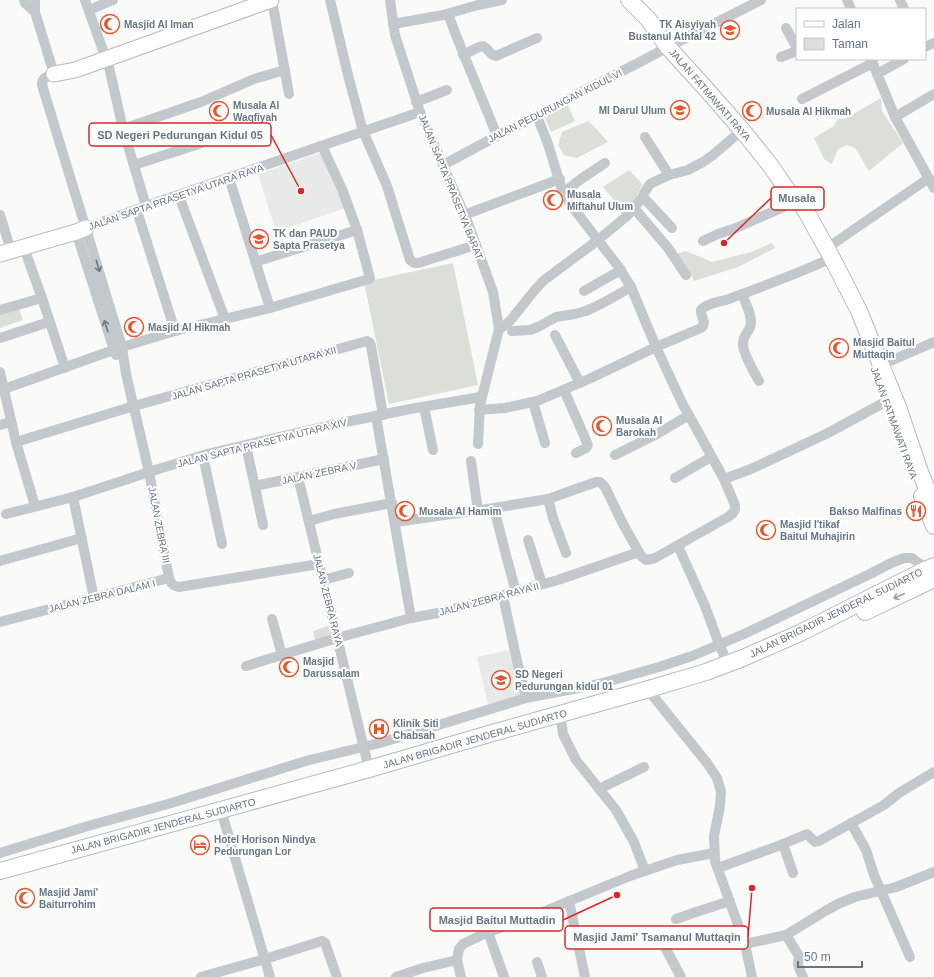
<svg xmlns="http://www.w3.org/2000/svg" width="934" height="977" font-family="Helvetica,sans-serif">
  <rect width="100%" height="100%" fill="#fafaf8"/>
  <g fill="#e8e9e9">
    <path d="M323 152 345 208 276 232 258 174Z"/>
    <path d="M509 650 512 663H516L524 696 488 705 477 657Z"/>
  </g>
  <g fill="#dadfd7">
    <path d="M881 98 882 111 903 143 869 171 855 148 847 145 838 149 832 164 824 159 814 138 834 126 838 119H845Z"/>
    <path d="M567 104 575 121 551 132 544 116Z"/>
    <path d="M589 121 608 142 577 158 564 155 558 145 562 132 571 128Z"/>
    <path d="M629 170 642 184 635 201 621 216V208L603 187Z"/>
    <path d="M772 243 775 248 738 267 694 281 689 270 676 254 686 251 712 262 751 252Z"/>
    <path d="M453 263 478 385 389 404 364 282Z"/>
    <path d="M19 309 23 320 0 328V315Z"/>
    <path d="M328 626 331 635 315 640 313 631Z"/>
  </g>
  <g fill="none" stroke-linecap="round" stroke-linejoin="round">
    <g stroke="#b3babf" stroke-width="17">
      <g id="secondary">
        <path d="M54 74 75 70 271 0"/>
        <path d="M0 254 76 232 86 228"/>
      </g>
    </g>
    <g stroke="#b5babe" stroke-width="18">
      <g id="primary">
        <path d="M629 0 648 19 668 47 707 90 742 130 770 165 788 191 799 200 807 213 832 258 859 311 898 407 920 472 934 506"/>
        <path d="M922 496 934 526"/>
        <path d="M865 612 934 579"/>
        <path d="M0 871 369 769 489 734 649 689 706 672 743 658 800 633 927 569 934 566"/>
      </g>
    </g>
    <g stroke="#c3c8cc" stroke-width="10">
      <path d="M24 0 25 3 35 12"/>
      <path d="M35 0V12L54 74C48 76 42 77 42 85L122 347 126 374 149 472 169 578C171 584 173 586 179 587L319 564"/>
      <path d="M85 0 109 67 123 129 146 206"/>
      <path d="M272 0 289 94"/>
      <path d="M330 0 349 79 363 131 387 186 410 260 414 263H418L476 245"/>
      <path d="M390 0 395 35 420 112 468 223 493 292 499 329 480 405 478 444"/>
      <path d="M847 0 851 9"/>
      <path d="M900 0 904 9"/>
      <path d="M89 10 113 0"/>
      <path d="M448 14C463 55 481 95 497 136"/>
      <path d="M393 24 443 15 478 5 502 0"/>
      <path d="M786 28 797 48"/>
      <path d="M925 47 934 43"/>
      <path d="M463 55 479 47 483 46C489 49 489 55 496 56L537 38"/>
      <path d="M781 57 797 51"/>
      <path d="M871 59 895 117 934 188"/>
      <path d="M877 74 904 59"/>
      <path d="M802 99 873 63"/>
      <path d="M416 102 447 90"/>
      <path d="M537 116 548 144 563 193 574 209 618 266 631 287 656 347 683 405 691 419 724 479"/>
      <path d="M895 117 934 94"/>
      <path d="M123 129 201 102 254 79 285 70"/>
      <path d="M645 137 669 175"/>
      <path d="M134 165 214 139"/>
      <path d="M443 165 497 136 567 100 579 93 640 62 668 47 761 0"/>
      <path d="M229 178 270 308"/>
      <path d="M563 193 581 179 605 163"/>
      <path d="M179 196 225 319"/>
      <path d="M643 197 672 228"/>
      <path d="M634 208 668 248 686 275"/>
      <path d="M137 211 175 331"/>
      <path d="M0 215 11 251"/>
      <path d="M464 215 560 179"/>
      <path d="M86 228 146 206 420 112"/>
      <path d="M76 232 114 350 116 355"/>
      <path d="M703 241 718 234 736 228 799 200"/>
      <path d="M24 248 42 298 65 368"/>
      <path d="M827 248 929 178"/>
      <path d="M255 262 357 230"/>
      <path d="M584 291 621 270"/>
      <path d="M742 294C745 302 754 318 750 327 748 333 743 335 743 344 743 354 754 372 759 381"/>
      <path d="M0 310 42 298"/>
      <path d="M499 329 504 326 510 321 534 291 543 281 598 240 627 216 643 197 644 193 650 184 654 182 669 175 688 170 703 162 713 155 742 130"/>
      <path d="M512 331 530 330 538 327 556 317 575 314 586 311 603 303 631 287"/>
      <path d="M555 335 580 383"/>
      <path d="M0 338 49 322"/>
      <path d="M881 365 934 342"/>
      <path d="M0 372 16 442 35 506"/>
      <path d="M4 389 122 347 175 331 270 308 369 279 370 278 357 230 342 189 322 146"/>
      <path d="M564 390 588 445 586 448 576 453"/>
      <path d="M533 402 545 443"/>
      <path d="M424 407 433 450"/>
      <path d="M479 410 505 408 537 401 589 379 656 347 701 328 703 326 704 322 701 313V310C707 303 720 302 729 299 761 287 794 275 825 261"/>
      <path d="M376 416 411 618"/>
      <path d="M0 425 11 422"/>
      <path d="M16 442 134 406 367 341 370 343 371 346 383 415"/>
      <path d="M246 445 263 525"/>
      <path d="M615 455 657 434 689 415"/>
      <path d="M203 456 222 544"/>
      <path d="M471 461 478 511"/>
      <path d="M298 477 369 769"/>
      <path d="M675 478 711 457"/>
      <path d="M255 486 384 459"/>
      <path d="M73 497 94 598"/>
      <path d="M548 499 553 518 566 553"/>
      <path d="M494 508 507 559 516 592"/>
      <path d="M6 514 73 497 149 472 207 454 331 425 410 409 481 397"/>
      <path d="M309 521 334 514 392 503"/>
      <path d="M395 522 494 508 548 499 596 482H600L605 487 623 524 641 556 646 560 655 558 728 517 733 513 735 509V505L724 479 751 469 826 434 887 401"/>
      <path d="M528 540 542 584"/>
      <path d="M678 546 705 606 719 644 728 664"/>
      <path d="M0 561 82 538"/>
      <path d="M323 580 349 573"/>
      <path d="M503 596 517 661 526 698"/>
      <path d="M272 619 282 655"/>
      <path d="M0 622 169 578"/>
      <path d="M246 666 337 638 411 618 438 613 558 580 639 552"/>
      <path d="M653 696 707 763 717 778 721 791 720 806 714 836 715 861 745 944 752 977"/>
      <path d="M561 720 563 734 576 760 616 810 634 842 645 871"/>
      <path d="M599 789 644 767"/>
      <path d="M223 817 270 977"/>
      <path d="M851 823 866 850 874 875 910 957"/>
      <path d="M783 844 793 873"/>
      <path d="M0 853 88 826 168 804 309 760 380 743 526 698 599 684 659 667 692 656 744 634 870 574 891 563 904 558H912L927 569"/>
      <path d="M718 868 778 846 807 834 815 842 819 841 884 805 899 793 934 772"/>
      <path d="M569 901 585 977"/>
      <path d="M676 919 696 912 730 901"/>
      <path d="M488 932 504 977"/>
      <path d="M786 935 799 956 798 964 799 968 803 977"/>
      <path d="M661 940 681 977"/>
      <path d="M745 944 786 935 827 910 840 903 855 897 896 887 934 872"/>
      <path d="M537 962 542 977"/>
      <path d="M201 977 265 959 322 941 325 943 337 977"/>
      <path d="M396 977 423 968 457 960"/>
      <path d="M461 977 457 960 459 949 463 944 488 932 521 921 630 876 677 860 714 853"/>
    </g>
    <use href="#secondary" stroke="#fff" stroke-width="15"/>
    <use href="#primary" stroke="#fff" stroke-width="16"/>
  </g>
  <defs><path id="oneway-shaft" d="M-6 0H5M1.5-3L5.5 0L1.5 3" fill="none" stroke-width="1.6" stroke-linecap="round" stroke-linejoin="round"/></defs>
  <g stroke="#6a7a87">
    <use href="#oneway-shaft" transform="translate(98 266) rotate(73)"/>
    <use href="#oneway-shaft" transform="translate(106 326) rotate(-108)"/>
  </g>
  <use stroke="#939fa8" href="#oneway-shaft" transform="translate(899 596) rotate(155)"/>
  <defs>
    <g id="mosque-ring" transform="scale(1)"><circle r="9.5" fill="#fff" stroke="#e4572e" stroke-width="1.5"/><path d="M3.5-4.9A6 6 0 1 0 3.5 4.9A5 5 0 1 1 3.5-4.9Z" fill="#e4572e"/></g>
    <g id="school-ring" transform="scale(1)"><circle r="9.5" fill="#fff" stroke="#e4572e" stroke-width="1.5"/><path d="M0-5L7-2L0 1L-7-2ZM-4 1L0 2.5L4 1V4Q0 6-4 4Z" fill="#e4572e"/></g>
    <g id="restaurant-ring" transform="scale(1)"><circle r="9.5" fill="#fff" stroke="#e4572e" stroke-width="1.5"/><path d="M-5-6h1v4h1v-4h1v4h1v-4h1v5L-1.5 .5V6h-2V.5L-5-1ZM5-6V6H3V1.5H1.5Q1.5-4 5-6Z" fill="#e4572e"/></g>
    <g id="hospital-ring" transform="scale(1)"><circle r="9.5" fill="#fff" stroke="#e4572e" stroke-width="1.5"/><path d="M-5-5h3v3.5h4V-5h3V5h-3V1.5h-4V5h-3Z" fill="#e4572e"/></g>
    <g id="hotel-ring" transform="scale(1)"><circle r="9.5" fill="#fff" stroke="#e4572e" stroke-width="1.5"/><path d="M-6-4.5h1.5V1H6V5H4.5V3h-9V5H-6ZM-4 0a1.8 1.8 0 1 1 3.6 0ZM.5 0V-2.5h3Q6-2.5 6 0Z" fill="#e4572e"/></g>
  </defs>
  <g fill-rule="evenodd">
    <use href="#mosque-ring" x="110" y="24"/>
    <use href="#school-ring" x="730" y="30"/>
    <use href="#school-ring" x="680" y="110"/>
    <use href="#mosque-ring" x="219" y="111"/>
    <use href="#mosque-ring" x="752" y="111"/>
    <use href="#mosque-ring" x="553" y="200"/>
    <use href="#school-ring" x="259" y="239"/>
    <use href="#mosque-ring" x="134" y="327"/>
    <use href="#mosque-ring" x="839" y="348"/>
    <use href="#mosque-ring" x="602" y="426"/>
    <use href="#mosque-ring" x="405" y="511"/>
    <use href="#restaurant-ring" x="916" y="511"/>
    <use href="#mosque-ring" x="766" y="530"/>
    <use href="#mosque-ring" x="289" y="667"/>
    <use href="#school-ring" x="501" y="680"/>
    <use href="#hospital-ring" x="379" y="729"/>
    <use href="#hotel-ring" x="200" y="845"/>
    <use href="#mosque-ring" x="25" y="898"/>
  </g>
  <g text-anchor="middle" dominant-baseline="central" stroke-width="4" stroke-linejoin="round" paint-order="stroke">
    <g font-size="10" font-weight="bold" fill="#657683" stroke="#fff" text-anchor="start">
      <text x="124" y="24">Masjid Al Iman</text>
      <text x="716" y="24" text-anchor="end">TK Aisyiyah<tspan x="716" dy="12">Bustanul Athfal 42</tspan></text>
      <text x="233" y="105">Musala Al<tspan x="233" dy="12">Waqfiyah</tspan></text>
      <text x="666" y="110" text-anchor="end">MI Darul Ulum</text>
      <text x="766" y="111">Musala Al Hikmah</text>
      <text x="567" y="194">Musala<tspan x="567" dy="12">Miftahul Ulum</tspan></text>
      <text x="273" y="233">TK dan PAUD<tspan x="273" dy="12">Sapta Prasetya</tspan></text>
      <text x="148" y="327">Masjid Al Hikmah</text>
      <text x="853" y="342">Masjid Baitul<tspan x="853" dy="12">Muttaqin</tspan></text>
      <text x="616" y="420">Musala Al<tspan x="616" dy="12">Barokah</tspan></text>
      <text x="419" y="511">Musala Al Hamim</text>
      <text x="902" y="511" text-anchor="end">Bakso Malfinas</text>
      <text x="780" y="524">Masjid I'tikaf<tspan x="780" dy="12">Baitul Muhajirin</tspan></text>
      <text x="303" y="661">Masjid<tspan x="303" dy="12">Darussalam</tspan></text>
      <text x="515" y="674">SD Negeri<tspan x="515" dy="12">Pedurungan kidul 01</tspan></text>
      <text x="393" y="723">Klinik Siti<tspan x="393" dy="12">Chabsah</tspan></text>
      <text x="214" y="839">Hotel Horison Nindya<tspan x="214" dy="12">Pedurungan Lor</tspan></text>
      <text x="39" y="892">Masjid Jami'<tspan x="39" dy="12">Baiturrohim</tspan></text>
    </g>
    <g font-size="10" fill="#657683" stroke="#fff">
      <text transform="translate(710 95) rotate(49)">JALAN FATMAWATI RAYA</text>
      <text transform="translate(555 106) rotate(-27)">JALAN PEDURUNGAN KIDUL VI</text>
      <text transform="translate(451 187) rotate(68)">JALAN SAPTA PRASETYA BARAT</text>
      <text transform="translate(176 197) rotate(-19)">JALAN SAPTA PRASETYA UTARA RAYA</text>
      <text transform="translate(254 373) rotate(-16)">JALAN SAPTA PRASETYA UTARA XII</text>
      <text transform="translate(894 423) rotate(70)">JALAN FATMAWATI RAYA</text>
      <text transform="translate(262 443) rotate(-14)">JALAN SAPTA PRASETYA UTARA XIV</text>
      <text transform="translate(319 473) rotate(-12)">JALAN ZEBRA V</text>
      <text transform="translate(159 525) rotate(79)">JALAN ZEBRA III</text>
      <text transform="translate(102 596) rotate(-14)">JALAN ZEBRA DALAM I</text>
      <text transform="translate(489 599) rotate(-15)">JALAN ZEBRA RAYA II</text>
      <text transform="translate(328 600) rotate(76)">JALAN ZEBRA RAYA</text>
      <text transform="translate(836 613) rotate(-26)">JALAN BRIGADIR JENDERAL SUDIARTO</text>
      <text transform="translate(475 739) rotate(-16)">JALAN BRIGADIR JENDERAL SUDIARTO</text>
      <text transform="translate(163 826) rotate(-15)">JALAN BRIGADIR JENDERAL SUDIARTO</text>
    </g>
  </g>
  <path fill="none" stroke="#d62828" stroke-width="1.5" d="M301 191L271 135M724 243L771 198M617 895L563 920M752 888L748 937"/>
  <g fill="#d62828" stroke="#fff" stroke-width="1.5">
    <circle cx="301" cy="191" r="4"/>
    <circle cx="724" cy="243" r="4"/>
    <circle cx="617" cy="895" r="4"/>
    <circle cx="752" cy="888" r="4"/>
  </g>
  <g fill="#fff" stroke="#d62828" stroke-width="1.5">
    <rect x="89" y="123" width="182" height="23" rx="4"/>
    <rect x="771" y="187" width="53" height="23" rx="4"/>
    <rect x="430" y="908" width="133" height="23" rx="4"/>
    <rect x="565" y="926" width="183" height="23" rx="4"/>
  </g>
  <g font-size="11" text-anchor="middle" font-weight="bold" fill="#657683">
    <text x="180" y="139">SD Negeri Pedurungan Kidul 05</text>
    <text x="797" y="202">Musala</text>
    <text x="497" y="924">Masjid Baitul Muttadin</text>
    <text x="657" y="941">Masjid Jami' Tsamanul Muttaqin</text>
  </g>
  <rect x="796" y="8" width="130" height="52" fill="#ffffff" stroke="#c1c8cd"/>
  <rect x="804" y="21" width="20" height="6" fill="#ffffff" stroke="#c1c8cd"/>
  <text x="832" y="28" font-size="12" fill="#657683">Jalan</text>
  <rect x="804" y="38" width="20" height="12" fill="#dadfd7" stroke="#c1c8cd"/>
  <text x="832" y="48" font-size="12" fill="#657683">Taman</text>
  <path d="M798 961v6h64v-6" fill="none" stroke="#657683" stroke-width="2"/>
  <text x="804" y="961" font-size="12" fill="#657683" stroke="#ffffff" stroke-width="3" paint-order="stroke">50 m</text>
</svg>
